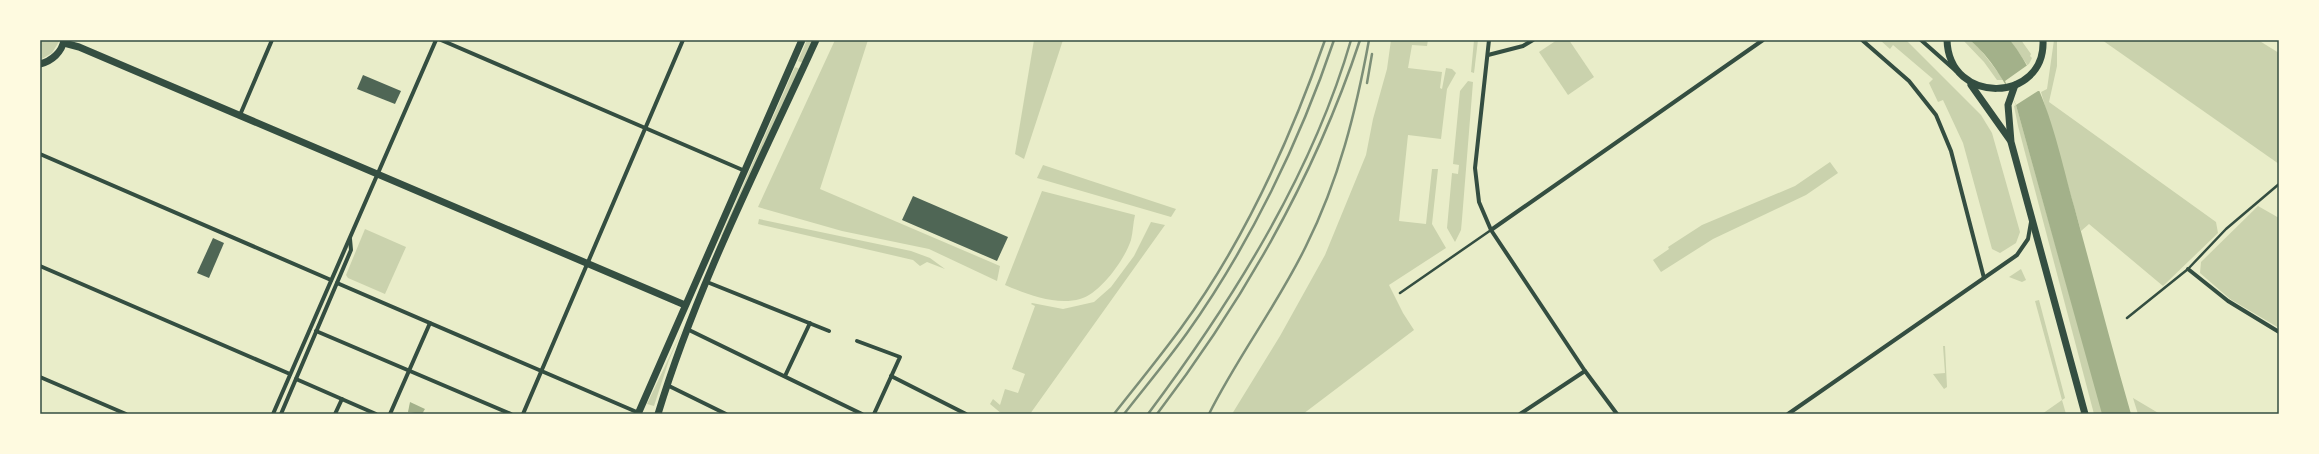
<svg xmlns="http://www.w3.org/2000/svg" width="2319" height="454" font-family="'Noto Sans',sans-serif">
  <rect width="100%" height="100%" fill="#e9edc9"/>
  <g fill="#cad2ad">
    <path d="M40 40H60L52 53 40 60Z"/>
    <path d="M807 40H813L803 63 798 61Z"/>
    <path d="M835 40H868L820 189 1000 266 997 281 929 249 842 231 758 207Z"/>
    <path d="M1034 40H1063L1024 159 1015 154Z"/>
    <path d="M1391 40H1428L1427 46 1412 45 1408 68 1442 72 1440 88 1442 89 1446 68 1452 69 1456 73 1447 89 1441 139 1408 135 1399 221 1426 224 1432 169H1438L1432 224 1446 248 1389 285 1403 313 1414 330 1303 414H1232L1280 336 1325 255 1366 155 1373 119 1387 69Z"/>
    <path d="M1474 40H1478L1474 73 1471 72Z"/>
    <path d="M1557 40H1569L1594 77 1568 95 1539 52Z"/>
    <path d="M1880 40H1906L1981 115 1992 133 2020 232 2016 243 2000 253 1992 249 1963 143 1943 100 1938 102 1929 83 1933 79 1893 45 1890 49Z"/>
    <path d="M1963 40H1970L1979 48 2004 80H1997L1984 62Z"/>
    <path d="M2010 40H2021L2031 54 2030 56 2032 58 2028 66Z"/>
    <path d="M2054 40H2057V66L2049 102 2216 222 2218 233 2163 286 2089 224 2081 231 2041 92 2047 89Z"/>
    <path d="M2102 40H2258L2279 53V164Z"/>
    <path d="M795 67 800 69 723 237 721 236Z"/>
    <path d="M1468 81 1473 82 1462 219 1461 230 1455 242 1447 228 1452 173 1458 174 1459 165 1453 164 1460 91Z"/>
    <path d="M2016 105 2103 414H2094L2018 126 2014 106Z"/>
    <path d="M1830 162 1838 173 1806 195 1713 239 1661 272 1653 260 1669 249 1668 247 1702 225 1795 186Z"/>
    <path d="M1043 165 1176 209 1171 217 1037 178Z"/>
    <path d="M1042 191 1135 215C1133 223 1133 232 1131 240 1125 259 1100 294 1080 299 1056 306 1026 294 1005 285Z"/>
    <path d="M2258 206 2279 218V328L2230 299 2200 273 2201 262Z"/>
    <path d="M759 219 911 251 930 258 945 269 927 262 920 266 913 260 758 224Z"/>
    <path d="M1151 222 1165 225 1030 414H1002L990 404 993 399 1000 405 1005 389 1018 393 1025 374 1012 369 1035 306 1031 304 1032 303 1063 309 1094 302 1111 287 1134 256Z"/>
    <path d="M365 229 406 247 385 294 348 278 346 275Z"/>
    <path d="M2021 269 2026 280 2022 282 2009 277Z"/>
    <path d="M2039 300 2065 398 2062 400 2066 414H2042L2062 400 2035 301Z"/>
    <path d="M685 324 669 360 654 406 647 404Z"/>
    <path d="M1943 346H1945L1947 387 1944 389 1933 374 1945 373Z"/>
    <path d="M2133 398 2160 414H2138Z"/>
  </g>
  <g fill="#a3b18a">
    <path d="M1970 40H2010C2047 87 2058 149 2074 206 2093 275 2111 345 2131 414H2102L2016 105C2004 80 1991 58 1970 40Z"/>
    <path d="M410 402 425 409 422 414 408 412Z"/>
  </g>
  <path fill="#e9edc9" d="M2029 64 2042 91H2038L2016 105 2005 81Z"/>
  <g fill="#4f6655">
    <path d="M363 75 401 91 395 104 357 89Z"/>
    <path d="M913 196 1008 237 997 261 902 220Z"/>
    <path d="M213 238 224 243 209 278 197 273Z"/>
  </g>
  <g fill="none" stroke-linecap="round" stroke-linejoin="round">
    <g stroke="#344e41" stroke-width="2.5">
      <path d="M1400 293 1491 230"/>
      <path d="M2127 318 2188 269 2226 229 2279 184"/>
    </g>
    <g stroke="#344e41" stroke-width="4">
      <path d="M441 40 745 171"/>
      <path d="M1489 40 1475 168 1479 202 1491 230 1585 371 1617 414"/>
      <path d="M1862 40 1909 81 1936 115 1951 151 1984 278"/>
      <path d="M1921 40 1956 71"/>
      <path d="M1488 55 1523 46 1533 40"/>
      <path d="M240 115 272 40"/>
      <path d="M40 154 331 280"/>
      <path d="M1491 230 1763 40"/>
      <path d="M40 266 290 374"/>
      <path d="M2188 269 2228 301 2279 332"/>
      <path d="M707 282 829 331"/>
      <path d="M337 283 639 413"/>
      <path d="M689 330 862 414"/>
      <path d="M316 331 511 414"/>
      <path d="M857 341 900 357 874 414"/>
      <path d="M785 376 810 323"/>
      <path d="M891 376 966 414"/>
      <path d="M40 377 126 414"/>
      <path d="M296 379 376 414"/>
      <path d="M667 385 726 414"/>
      <path d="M273 414 436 40"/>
      <path d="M281 414 351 250 350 239"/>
      <path d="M335 414 342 399"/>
      <path d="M390 414 430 323"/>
      <path d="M523 414 683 40"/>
      <path d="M1520 414 1585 371"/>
      <path d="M1788 414 2017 255 2028 239 2031 222"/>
    </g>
    <g stroke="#344e41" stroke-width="7">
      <path d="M1947 40C1949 106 2046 103 2043 40"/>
      <path d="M64 43 79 47 685 305"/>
      <path d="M40 64C52 61 62 52 64 40"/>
      <path d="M1971 85 2010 140"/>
      <path d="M2015 85 2008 105 2011 142 2085 414"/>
      <path d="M638 414 802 40"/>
      <path d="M658 414C697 285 760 163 816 40"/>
    </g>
    <g stroke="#7c8e77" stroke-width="2.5">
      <path d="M1367 83 1372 54"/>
      <path d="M1114 414C1136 386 1159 358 1181 328 1244 242 1290 140 1325 40"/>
      <path d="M1124 414C1145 387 1167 361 1187 333 1249 246 1300 141 1334 40"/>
      <path d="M1148 414C1231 303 1312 175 1351 40"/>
      <path d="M1157 414C1244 300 1315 176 1360 40"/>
      <path d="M1209 414C1238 356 1278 304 1306 246 1339 180 1356 111 1369 40"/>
    </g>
  </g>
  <rect width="2319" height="454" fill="none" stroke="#fefae0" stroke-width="82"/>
  <rect x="41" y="41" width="2237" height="372" fill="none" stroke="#344e41" stroke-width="1.5"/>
</svg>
